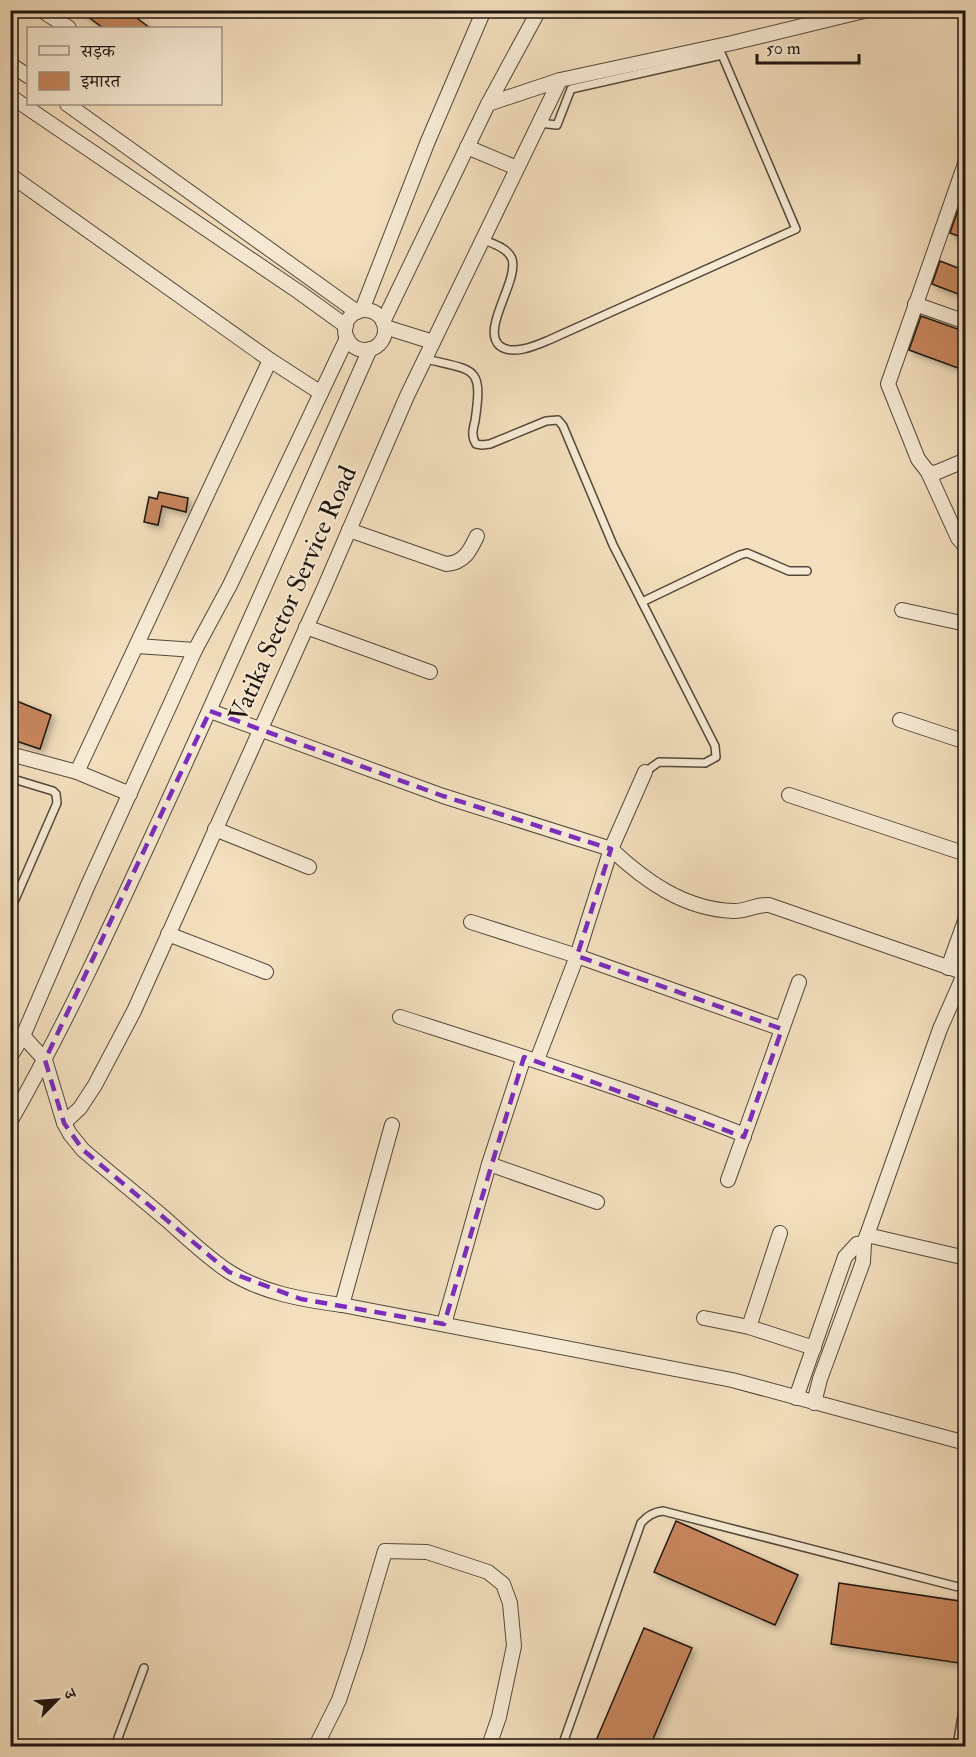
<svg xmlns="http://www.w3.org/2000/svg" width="976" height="1757" font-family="'IM FELL Double Pica','Noto Serif Devanagari',serif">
  <defs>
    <filter id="shadow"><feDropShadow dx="3.5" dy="3.5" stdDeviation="3" flood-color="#0004"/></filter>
  </defs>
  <rect width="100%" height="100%" fill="#f3dfbd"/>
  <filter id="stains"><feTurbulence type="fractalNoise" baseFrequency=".00333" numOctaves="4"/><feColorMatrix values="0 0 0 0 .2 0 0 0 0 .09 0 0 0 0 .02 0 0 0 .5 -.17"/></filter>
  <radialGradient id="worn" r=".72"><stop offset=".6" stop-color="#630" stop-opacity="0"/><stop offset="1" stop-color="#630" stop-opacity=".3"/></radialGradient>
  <g fill="#c8865d" stroke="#1f150f" stroke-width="1.5" filter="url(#shadow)">
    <path d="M79 10H126L150 28H103Z"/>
    <path d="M962 198 966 200V239L950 233Z"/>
    <path d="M940 261 966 271V297L932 284Z"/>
    <path d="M921 316 966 332V371L909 350Z"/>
    <path d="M159 492 188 498 186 512 162 506 158 525 144 522 149 497 157 499Z"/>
    <path d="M14 700 51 715 40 749 10 739V713Z"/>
    <path d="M676 1521 798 1575 775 1625 654 1572Z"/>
    <path d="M839 1583 966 1602V1619L959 1663 831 1644Z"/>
    <path d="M644 1628 692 1648 650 1746H604L595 1743Z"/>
  </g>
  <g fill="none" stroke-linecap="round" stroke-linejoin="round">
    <g stroke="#54483a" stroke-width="10">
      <g id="service">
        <path d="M482 239C493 244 508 248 512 259 519 281 480 330 500 346 513 356 537 345 549 340L796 229 722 55 571 89 557 125 539 123"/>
        <path d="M426 359C476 371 483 366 475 421 473 429 471 436 476 444L482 445 490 444 546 421 558 420 563 426 613 545 715 746 716 757 705 763 659 762 645 772"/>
        <path d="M642 602 740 555 747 553 789 571H807"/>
        <path d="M10 778 53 791 56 794 57 803 10 911"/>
        <path d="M115 1746 144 1668"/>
        <path d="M562 1746 641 1523C647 1516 653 1512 663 1511L966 1589"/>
        <path d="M957 1746 966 1692"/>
      </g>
    </g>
    <g stroke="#54483a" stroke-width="16">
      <g id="minor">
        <path d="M41 10 69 28"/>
        <path d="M10 64 28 76"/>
        <path d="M10 96 299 292 346 326"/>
        <path d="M67 104 357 312"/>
        <path d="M488 104 560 80 732 43 868 10"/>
        <path d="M467 147 517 168"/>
        <path d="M966 161 888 384 918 459 928 472 958 538 966 547"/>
        <path d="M10 175 270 360 321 393"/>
        <path d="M915 304 966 322"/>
        <path d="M362 310 428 141 484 10"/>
        <circle cx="365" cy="330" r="20"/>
        <path d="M383 322 488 104 539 10"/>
        <path d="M385 327 433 342"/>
        <path d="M928 472 935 473 966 460"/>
        <path d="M349 530 446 564C464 563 470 551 477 536"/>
        <path d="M902 610 966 624"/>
        <path d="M306 627 430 672"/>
        <path d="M137 646 195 650"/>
        <path d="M210 711 443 796 611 849 645 772"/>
        <path d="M900 720 966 742"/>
        <path d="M10 754 77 772 130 794"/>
        <path d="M77 772 270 360"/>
        <path d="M789 795 966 854"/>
        <path d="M215 829 309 867"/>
        <path d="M471 922 577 956 782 1029"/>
        <path d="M168 934 266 972"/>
        <path d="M948 968 966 918"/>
        <path d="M966 970 940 1029 867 1235 966 1258"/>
        <path d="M400 1017C515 1054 630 1090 742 1134L744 1137"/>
        <path d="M23 1036 45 1060 64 1123 70 1134 83 1150C111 1174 140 1197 168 1221 187 1238 207 1257 228 1271 262 1293 304 1300 342 1305L732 1380 966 1443"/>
        <path d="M10 1057 23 1036 88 885 195 650 230 585 347 338"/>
        <path d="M537 1060 577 956 611 849C645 881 684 909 733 911 745 912 756 904 769 905L965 973"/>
        <path d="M10 1122C66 1024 112 923 159 821 231 664 300 507 370 349"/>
        <path d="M64 1123 80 1108 95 1085 134 1011 325 586 407 396 560 80"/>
        <path d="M489 1164 597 1202"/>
        <path d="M728 1180 799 982"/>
        <path d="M342 1305 392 1125"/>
        <path d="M704 1318 749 1327 814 1348"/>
        <path d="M444 1324 489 1164 524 1057"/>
        <path d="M749 1327 780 1233"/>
        <path d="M796 1398 845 1257 857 1244 864 1243"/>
        <path d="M814 1403 820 1379 863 1262 864 1243 867 1235"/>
        <path d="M316 1746 339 1700 357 1646 385 1551 427 1552 488 1572 503 1584 510 1603 514 1646 499 1717 489 1746"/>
      </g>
    </g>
    <use href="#service" stroke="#f7ead4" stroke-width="7"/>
    <use href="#minor" stroke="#f7ead4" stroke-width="14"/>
  </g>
  <path fill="none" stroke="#7b2cbf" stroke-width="4.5" stroke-dasharray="12 8" stroke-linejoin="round" d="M210 711 443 796 611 849 577 956 782 1029 744 1137 524 1057 444 1324 301 1299 229 1272 83 1150 64 1123 45 1060Z"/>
  <g text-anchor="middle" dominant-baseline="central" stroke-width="4.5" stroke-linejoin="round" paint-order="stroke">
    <g font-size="26" fill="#1f150f" stroke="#f7ead4">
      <text transform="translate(293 594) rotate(-66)">Vatika Sector Service Road</text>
    </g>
  </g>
  <rect width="976" height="1757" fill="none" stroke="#f3dfbd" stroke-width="36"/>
  <rect x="12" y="12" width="952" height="1733" fill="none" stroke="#1f150f" stroke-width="3"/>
  <rect x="18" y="18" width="940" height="1721" fill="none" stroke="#1f150f" stroke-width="1.5"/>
  <rect x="27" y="27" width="195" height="78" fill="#f7ead4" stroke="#a19585" stroke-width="1.5"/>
  <rect x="39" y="46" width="30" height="9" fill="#f7ead4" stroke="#a19585" stroke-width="1.5"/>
  <text x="81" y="57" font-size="18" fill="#1f150f">सड़क</text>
  <rect x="39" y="72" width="30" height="18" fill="#c8865d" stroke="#a19585" stroke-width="1.5"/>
  <text x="81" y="87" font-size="18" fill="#1f150f">इमारत</text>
  <g transform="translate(57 1700) rotate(65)" stroke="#f7ead4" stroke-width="4.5" paint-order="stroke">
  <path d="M0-4.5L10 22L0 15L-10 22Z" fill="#1f150f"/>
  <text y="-9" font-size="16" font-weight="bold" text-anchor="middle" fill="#1f150f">उ</text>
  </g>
  <path d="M757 54v9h102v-9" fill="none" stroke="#1f150f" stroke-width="3"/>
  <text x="766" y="54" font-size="18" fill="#1f150f" stroke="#f7ead4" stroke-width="4.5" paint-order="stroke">50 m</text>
  <rect width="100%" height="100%" filter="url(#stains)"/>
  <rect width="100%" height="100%" fill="url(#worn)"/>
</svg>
